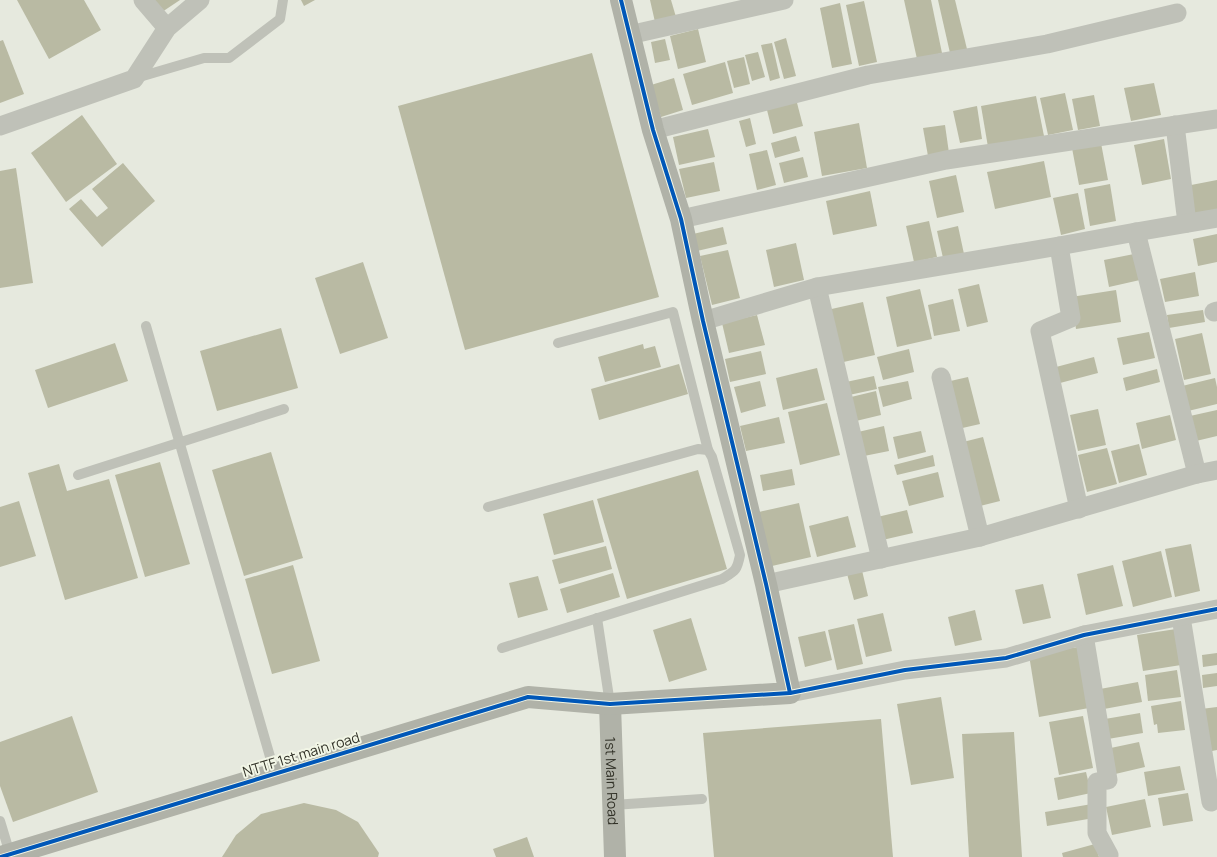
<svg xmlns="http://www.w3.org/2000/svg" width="1217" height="857" font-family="Manrope,sans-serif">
  <rect width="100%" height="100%" fill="#e6e9de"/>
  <g fill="#b9baa3">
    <path d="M17 0H84L101 30 49 59Z"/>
    <path d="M154 0H180L162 12Z"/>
    <path d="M301 0H315L304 6Z"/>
    <path d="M650 0H671L676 17 655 22Z"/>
    <path d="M904 0H931L942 53 917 59Z"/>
    <path d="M938 0H955L967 49 950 53Z"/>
    <path d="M864 1 877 62 859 66 846 5Z"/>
    <path d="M840 3 852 64 832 68 820 8Z"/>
    <path d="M698 29 706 62 678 69 670 36Z"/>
    <path d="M786 38 796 76 784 79 774 42Z"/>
    <path d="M665 39 670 60 655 63 651 42Z"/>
    <path d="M3 40 24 94 0 103V41Z"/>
    <path d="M772 43 780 78 770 81 761 45Z"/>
    <path d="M758 52 765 77 752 81 745 55Z"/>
    <path d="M592 53 659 297 465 350 398 106Z"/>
    <path d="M744 57 750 84 734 88 727 61Z"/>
    <path d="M725 62 733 93 692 105 683 74Z"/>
    <path d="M674 78 683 110 661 117 651 85Z"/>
    <path d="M1154 83 1161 115 1131 121 1124 88Z"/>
    <path d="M1065 93 1073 130 1048 135 1040 98Z"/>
    <path d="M1094 95 1100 126 1078 130 1072 99Z"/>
    <path d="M1036 96 1044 136 988 147 981 106Z"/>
    <path d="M796 99 803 126 773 134 766 106Z"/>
    <path d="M977 106 982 139 960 143 953 111Z"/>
    <path d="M82 115 117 164 66 202 31 153Z"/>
    <path d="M750 118 756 144 746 147 739 121Z"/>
    <path d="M859 123 867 168 822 176 814 132Z"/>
    <path d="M945 125 949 153 928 156 923 128Z"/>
    <path d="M708 129 715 157 679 165 673 137Z"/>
    <path d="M796 136 800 151 775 158 771 143Z"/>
    <path d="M1164 139 1171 179 1142 185 1134 145Z"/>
    <path d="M1101 143 1108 180 1079 185 1072 148Z"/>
    <path d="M767 150 776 185 757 190 749 154Z"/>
    <path d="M803 157 808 177 784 183 779 163Z"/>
    <path d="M1044 161 1051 197 995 209 987 172Z"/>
    <path d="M714 162 720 191 686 198 679 169Z"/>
    <path d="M123 163 155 201 102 247 69 209 81 199 97 217 108 208 92 189Z"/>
    <path d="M16 168 33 283 0 288V171Z"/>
    <path d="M956 175 964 212 937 218 929 181Z"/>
    <path d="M1217 180V210L1193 215 1186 186Z"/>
    <path d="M1110 184 1116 221 1090 226 1084 189Z"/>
    <path d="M870 191 877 226 833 235 826 201Z"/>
    <path d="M1078 193 1085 229 1061 235 1053 198Z"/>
    <path d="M929 221 937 257 914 262 906 226Z"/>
    <path d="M958 226 964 254 943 258 937 231Z"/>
    <path d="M723 227 727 244 697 251 693 234Z"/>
    <path d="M1217 234V262L1198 266 1193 239Z"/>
    <path d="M796 243 804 280 774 287 766 250Z"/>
    <path d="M728 250 740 298 712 305 700 256Z"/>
    <path d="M1134 254 1140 280 1109 287 1104 260Z"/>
    <path d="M363 262 388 338 340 354 315 278Z"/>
    <path d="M1195 272 1199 296 1165 302 1160 279Z"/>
    <path d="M979 284 988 322 967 327 958 289Z"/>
    <path d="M920 289 932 339 897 347 886 297Z"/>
    <path d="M1116 290 1121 322 1076 329 1071 297Z"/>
    <path d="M953 299 960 331 934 336 928 305Z"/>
    <path d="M863 302 875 355 839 363 827 310Z"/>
    <path d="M1203 310 1205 322 1169 328 1167 315Z"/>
    <path d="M757 315 765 345 729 353 722 323Z"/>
    <path d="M281 328 298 388 217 411 200 351Z"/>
    <path d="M1149 332 1155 358 1123 365 1117 338Z"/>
    <path d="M1202 333 1211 374 1184 380 1175 339Z"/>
    <path d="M115 343 128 381 48 408 35 370Z"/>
    <path d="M643 344 644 349 655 346 661 367 605 382 598 357Z"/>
    <path d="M909 349 914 372 883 380 877 357Z"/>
    <path d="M761 351 766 374 730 382 725 359Z"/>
    <path d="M1094 357 1098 373 1060 383 1056 367Z"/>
    <path d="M679 364 688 394 599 420 591 389Z"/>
    <path d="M817 368 825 400 783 410 776 378Z"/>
    <path d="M1157 369 1160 382 1126 391 1123 378Z"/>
    <path d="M874 376 877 389 849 395 846 382Z"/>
    <path d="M968 377 980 424 958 429 946 382Z"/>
    <path d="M1215 378 1217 387V404L1184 412 1178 387Z"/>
    <path d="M760 381 766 406 741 413 734 387Z"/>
    <path d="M908 381 912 399 883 407 878 387Z"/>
    <path d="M876 391 881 415 856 421 851 397Z"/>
    <path d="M827 403 840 455 800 465 788 412Z"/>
    <path d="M1098 409 1106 445 1078 451 1070 415Z"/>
    <path d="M1217 410V436L1196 441 1190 416Z"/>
    <path d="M1170 415 1176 440 1142 449 1136 423Z"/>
    <path d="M779 417 785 443 746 451 740 426Z"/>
    <path d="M884 426 889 451 864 456 858 432Z"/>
    <path d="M921 431 926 452 898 459 893 437Z"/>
    <path d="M983 437 1000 501 976 507 959 443Z"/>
    <path d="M1139 444 1147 475 1119 483 1111 451Z"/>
    <path d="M1107 448 1117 484 1087 492 1078 455Z"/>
    <path d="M271 452 303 558 244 576 212 470Z"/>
    <path d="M933 455 935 466 897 475 894 465Z"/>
    <path d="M160 462 190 564 145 577 115 475Z"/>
    <path d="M59 464 67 491 109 479 138 578 65 600 28 473Z"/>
    <path d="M792 469 795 485 763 491 760 475Z"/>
    <path d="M698 470 727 569 627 599 597 499Z"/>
    <path d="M938 472 944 497 909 506 902 481Z"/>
    <path d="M593 500 604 542 554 555 543 514Z"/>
    <path d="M19 501 36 556 0 567V507Z"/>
    <path d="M799 503 811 557 772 566 759 512Z"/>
    <path d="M907 510 913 533 878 541 873 518Z"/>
    <path d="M848 516 856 547 817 557 809 526Z"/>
    <path d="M1191 544 1200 591 1175 597 1165 549Z"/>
    <path d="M606 546 612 569 559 584 552 560Z"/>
    <path d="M1161 551 1172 597 1133 607 1122 561Z"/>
    <path d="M293 565 320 661 272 674 245 579Z"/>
    <path d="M1113 565 1123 606 1086 615 1077 574Z"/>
    <path d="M861 566 868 596 854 600 846 570Z"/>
    <path d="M613 573 620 597 567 613 560 589Z"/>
    <path d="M538 576 548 610 518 618 509 583Z"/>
    <path d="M1043 584 1051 618 1023 624 1015 590Z"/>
    <path d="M975 610 982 640 955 646 948 617Z"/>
    <path d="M883 613 892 651 866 657 857 619Z"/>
    <path d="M691 618 707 670 669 682 653 630Z"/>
    <path d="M854 624 863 664 837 670 828 630Z"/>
    <path d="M1176 629 1181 665 1143 671 1137 635Z"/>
    <path d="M825 631 832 660 805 667 798 637Z"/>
    <path d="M1078 647 1089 708 1039 717 1029 655Z"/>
    <path d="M1217 653V665L1203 667 1202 655Z"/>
    <path d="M1177 670 1181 697 1148 701 1145 675Z"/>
    <path d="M1217 673V686L1203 688 1202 675Z"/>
    <path d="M1138 682 1142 702 1104 709 1100 689Z"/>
    <path d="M941 697 954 778 911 785 897 704Z"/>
    <path d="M1181 701 1185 730 1158 733 1157 724 1154 725 1151 706Z"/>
    <path d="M1217 707V750L1207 752 1201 709Z"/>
    <path d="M1140 713 1143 733 1108 739 1105 719Z"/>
    <path d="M72 716 98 792 13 822 0 786V742Z"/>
    <path d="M1083 716 1093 768 1059 775 1049 722Z"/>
    <path d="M881 719 893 857H714L703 733Z"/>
    <path d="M1014 732 1022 857H969L962 734Z"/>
    <path d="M1139 742 1145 767 1111 775 1106 749Z"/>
    <path d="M1180 766 1185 790 1148 796 1144 772Z"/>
    <path d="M1086 772 1091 793 1058 800 1054 778Z"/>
    <path d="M1188 793 1193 821 1163 826 1158 798Z"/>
    <path d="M1145 799 1151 827 1112 835 1106 807Z"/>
    <path d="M304 803 336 810 358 822 379 853 378 857H222L236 835 261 814Z"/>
    <path d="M1092 804 1094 818 1047 826 1045 812Z"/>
    <path d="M527 837 534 857H496L493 849Z"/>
    <path d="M1095 844 1099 857H1063L1062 853Z"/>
  </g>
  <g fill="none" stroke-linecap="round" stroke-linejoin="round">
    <g stroke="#bfc1b8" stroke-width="10">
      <path d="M136 78 204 58H229L280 19 283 0"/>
      <path d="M146 326 275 774"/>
      <path d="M78 475 284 409"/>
      <path d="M488 507 698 449 708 450"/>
      <path d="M597 618 610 704"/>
      <path d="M502 648 722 579C735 571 737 571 740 555L712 457 708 450 673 312 558 343"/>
      <path d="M613 805 702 799"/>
      <path d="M0 821 10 854"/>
    </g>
    <g stroke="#bfc1b8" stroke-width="19">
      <path d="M143 0 167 28"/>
      <path d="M629 35 784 0"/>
      <path d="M1175 125 1187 223"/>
      <path d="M0 126 134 79 167 28 200 0"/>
      <path d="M653 130 868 75 1047 44 1177 13"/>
      <path d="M681 219 946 160 1217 119"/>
      <path d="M1136 232 1197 474"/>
      <path d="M1059 246 1071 318 1040 331 1079 509"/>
      <path d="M817 287 881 559"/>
      <path d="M1214 312 1217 311"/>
      <path d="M703 321 817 287 1059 246 1136 232 1217 218"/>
      <path d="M941 377 980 537"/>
      <path d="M766 584 980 537 1197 474 1217 470"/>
      <path d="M1181 617 1211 802"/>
      <path d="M1084 635 1108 780 1097 782V833L1109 855"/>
      <path d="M790 693 905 670 1006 658 1084 635 1217 609"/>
    </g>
    <g stroke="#b0b2a8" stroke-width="22">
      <path id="s1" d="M610 704 615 857"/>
      <path d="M1 857 528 697 610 704 790 693 766 584 703 321 681 219 653 130 621 0"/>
    </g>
    <g stroke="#f2f6e6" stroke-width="6">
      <g id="cycleway">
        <path d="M621 0 653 130 681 219 703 321 766 584 790 693"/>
        <path d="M1 857 528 697 610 704 790 693 905 670 1006 658 1084 635 1217 609"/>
      </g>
    </g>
    <use href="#cycleway" stroke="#0057b8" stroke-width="4"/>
  </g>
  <g text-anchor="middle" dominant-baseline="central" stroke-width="4" stroke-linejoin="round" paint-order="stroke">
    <g font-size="14" fill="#313127" stroke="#f2f6e6">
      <text transform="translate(301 754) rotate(-17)">NTTF 1st main road</text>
      <text stroke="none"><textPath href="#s1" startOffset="77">1st Main Road</textPath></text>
    </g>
  </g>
</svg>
